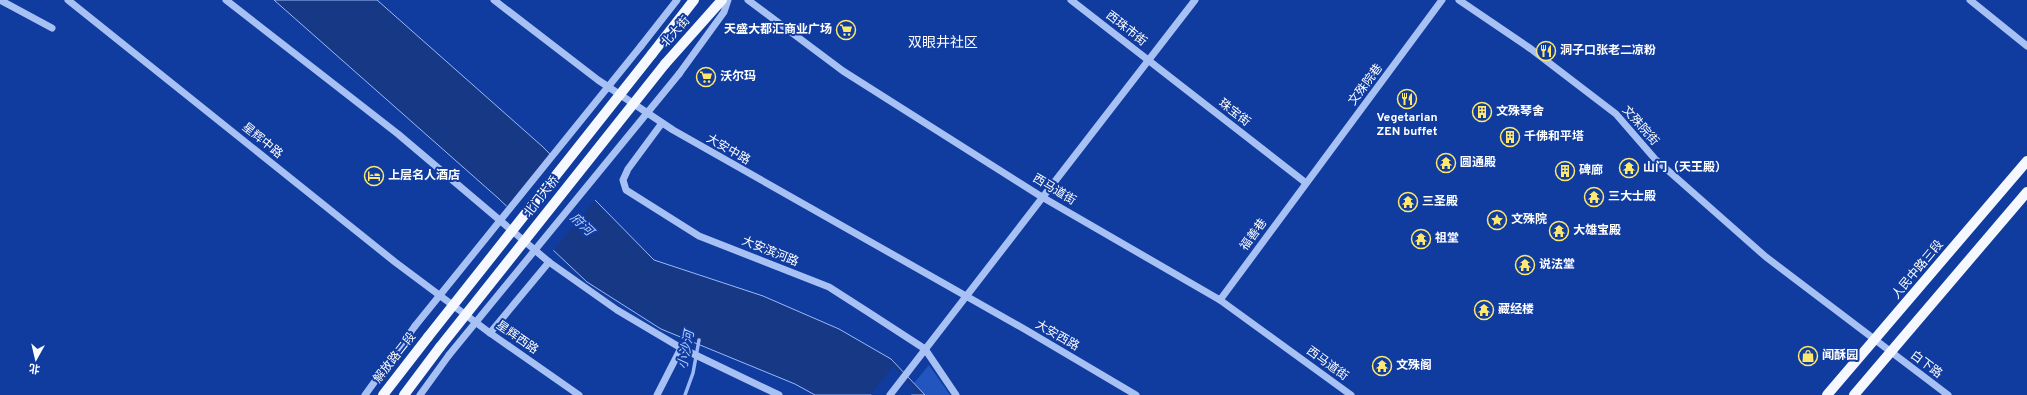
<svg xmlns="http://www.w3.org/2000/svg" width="2027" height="395" font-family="Overpass,'Noto Sans SC',sans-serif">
  <rect width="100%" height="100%" fill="#103ca0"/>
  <path fill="#2355be" d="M929 365 950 395H925L914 383Z"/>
  <path fill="#173885" stroke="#99b9f9" d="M274 0H377L543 147 654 260 763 296 839 329 891 359 925 395H815L795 384 661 329 587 282 498 198Z"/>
  <g fill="#103ca0">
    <path d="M551 153 596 199 552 252 505 208Z"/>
    <path d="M893 366 915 390 911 395H871Z"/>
  </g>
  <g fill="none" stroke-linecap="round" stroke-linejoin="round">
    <path stroke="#99b9f9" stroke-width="3.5" d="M685 395 693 373 699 340"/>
    <g stroke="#a8c1f5" stroke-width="7">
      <path d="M0 0 52 28"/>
      <path d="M68 0 395 262 490 333 579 395"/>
      <path d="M226 0 398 134 549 262 617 310 681 348 779 395"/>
      <path d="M494 0 598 80 673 130 1026 330 1136 395"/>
      <path d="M748 0 843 71 1042 197 1220 300 1351 395"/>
      <path d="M1071 0 1306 183"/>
      <path d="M1459 0 1531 49 1616 114 1655 159 1766 257 1948 395"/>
      <path d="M1970 0 2027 46"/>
      <path d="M641 46 677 0"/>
      <path d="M679 74 724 12 728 0"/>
      <path d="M662 123 628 169 623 180 626 190 699 236 829 287 868 312 925 349 956 395"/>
      <path d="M1220 300 1442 0"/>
      <path d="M490 333 549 262"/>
      <path d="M365 395 415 326"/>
      <path d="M420 395 449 355"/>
      <path d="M657 395 681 348"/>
      <path d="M890 395 1195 0"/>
    </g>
    <g stroke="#f6f8ff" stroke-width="10">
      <path d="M652 54 694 0"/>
      <path d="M665 64 722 0"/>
      <path d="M383 395 428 337"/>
      <path d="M404 395 440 347"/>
      <path d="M1827 395 2027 161"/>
      <path d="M1854 395 2027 192"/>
    </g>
    <g stroke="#a8c1f5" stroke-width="7">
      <path d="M415 326 641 46"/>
      <path d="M449 355 679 74"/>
    </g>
    <g stroke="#f6f8ff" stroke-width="10">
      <path d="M428 337 652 54"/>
      <path d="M440 347 665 64"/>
    </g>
  </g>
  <defs>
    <g id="supermarket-ring" transform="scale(1)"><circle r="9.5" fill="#103ca0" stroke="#ffe86c" stroke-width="1.5"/><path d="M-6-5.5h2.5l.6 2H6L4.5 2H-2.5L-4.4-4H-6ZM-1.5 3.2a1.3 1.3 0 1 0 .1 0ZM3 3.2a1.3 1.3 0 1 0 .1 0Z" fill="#ffe86c"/></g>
    <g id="restaurant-ring" transform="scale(1)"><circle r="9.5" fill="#103ca0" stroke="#ffe86c" stroke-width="1.5"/><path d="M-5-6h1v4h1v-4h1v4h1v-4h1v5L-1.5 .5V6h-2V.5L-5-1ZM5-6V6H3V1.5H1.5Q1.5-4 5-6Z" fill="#ffe86c"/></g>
    <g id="building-ring" transform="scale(1)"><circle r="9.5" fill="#103ca0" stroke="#ffe86c" stroke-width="1.5"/><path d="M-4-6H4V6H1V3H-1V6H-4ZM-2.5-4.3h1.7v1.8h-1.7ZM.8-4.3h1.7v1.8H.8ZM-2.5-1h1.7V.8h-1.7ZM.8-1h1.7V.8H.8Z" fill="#ffe86c"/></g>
    <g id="temple-ring" transform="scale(1)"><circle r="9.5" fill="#103ca0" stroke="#ffe86c" stroke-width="1.5"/><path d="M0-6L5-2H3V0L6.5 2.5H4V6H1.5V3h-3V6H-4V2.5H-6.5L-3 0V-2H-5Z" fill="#ffe86c"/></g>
    <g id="hotel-ring" transform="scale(1)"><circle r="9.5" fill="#103ca0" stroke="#ffe86c" stroke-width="1.5"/><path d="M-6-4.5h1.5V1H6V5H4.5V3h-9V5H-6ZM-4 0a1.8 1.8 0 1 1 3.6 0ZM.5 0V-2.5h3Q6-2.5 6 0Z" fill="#ffe86c"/></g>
    <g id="sight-ring" transform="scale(1)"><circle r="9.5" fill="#103ca0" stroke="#ffe86c" stroke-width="1.5"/><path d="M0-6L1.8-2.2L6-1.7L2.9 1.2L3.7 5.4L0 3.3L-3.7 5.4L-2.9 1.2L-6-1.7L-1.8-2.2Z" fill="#ffe86c"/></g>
    <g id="shop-ring" transform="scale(1)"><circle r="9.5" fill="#103ca0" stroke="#ffe86c" stroke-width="1.5"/><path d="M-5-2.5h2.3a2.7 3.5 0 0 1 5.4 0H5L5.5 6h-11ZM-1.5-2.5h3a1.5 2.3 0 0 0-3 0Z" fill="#ffe86c"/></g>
  </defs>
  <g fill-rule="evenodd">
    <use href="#supermarket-ring" x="846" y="30"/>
    <use href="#restaurant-ring" x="1546" y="51"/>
    <use href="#supermarket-ring" x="706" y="77"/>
    <use href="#restaurant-ring" x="1407" y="99"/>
    <use href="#building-ring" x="1482" y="112"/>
    <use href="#building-ring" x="1510" y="137"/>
    <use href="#temple-ring" x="1446" y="163"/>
    <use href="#temple-ring" x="1629" y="168"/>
    <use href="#building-ring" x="1565" y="171"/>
    <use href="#hotel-ring" x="374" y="176"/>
    <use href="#temple-ring" x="1594" y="197"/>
    <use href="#temple-ring" x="1408" y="202"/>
    <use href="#sight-ring" x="1497" y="220"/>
    <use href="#temple-ring" x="1559" y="231"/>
    <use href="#temple-ring" x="1421" y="239"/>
    <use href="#temple-ring" x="1525" y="265"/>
    <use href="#temple-ring" x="1484" y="310"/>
    <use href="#shop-ring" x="1808" y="356"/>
    <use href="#temple-ring" x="1382" y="366"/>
  </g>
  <g text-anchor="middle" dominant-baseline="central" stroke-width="4" stroke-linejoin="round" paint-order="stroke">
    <g font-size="12" fill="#fff" stroke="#103ca0">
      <text transform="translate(1126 29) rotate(38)">西珠市街</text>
      <text transform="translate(676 32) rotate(-48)">北大街</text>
      <text transform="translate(1366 85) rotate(-53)">文殊院巷</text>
      <text transform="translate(1234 113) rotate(38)">珠宝街</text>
      <text transform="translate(1640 126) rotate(48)">文殊院街</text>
      <text transform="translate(262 141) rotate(39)">星辉中路</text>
      <text transform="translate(728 150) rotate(30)">大安中路</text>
      <text transform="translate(1054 190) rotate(31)">西马道街</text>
      <text transform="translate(542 197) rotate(-52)">北门大桥</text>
      <text transform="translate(1254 235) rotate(-54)">福善巷</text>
      <text transform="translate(770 252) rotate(22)">大安滨河路</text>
      <text transform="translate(1918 270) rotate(-50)">人民中路三段</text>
      <text transform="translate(1057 336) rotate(30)">大安西路</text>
      <text transform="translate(517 338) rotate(35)">星辉西路</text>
      <text transform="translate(395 358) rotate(-52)">解放路二段</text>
      <text transform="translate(1327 364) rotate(36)">西马道街</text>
      <text transform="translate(1926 365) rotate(37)">白下路</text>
    </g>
    <g font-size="12" font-weight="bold" fill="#fff" stroke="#103ca0" text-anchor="start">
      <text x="832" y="30" text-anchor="end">天盛大都汇商业广场</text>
      <text x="1560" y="51">洞子口张老二凉粉</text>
      <text x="720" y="77">沃尔玛</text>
      <text x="1496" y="112">文殊琴舍</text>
      <text x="1407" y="118" text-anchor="middle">Vegetarian<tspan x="1407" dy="14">ZEN buffet</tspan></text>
      <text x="1524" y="137">千佛和平塔</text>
      <text x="1460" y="163">圆通殿</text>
      <text x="1643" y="168">山门（天王殿）</text>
      <text x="1579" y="171">碑廊</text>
      <text x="388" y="176">上层名人酒店</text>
      <text x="1608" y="197">三大士殿</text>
      <text x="1422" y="202">三圣殿</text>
      <text x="1511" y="220">文殊院</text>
      <text x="1573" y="231">大雄宝殿</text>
      <text x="1435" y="239">祖堂</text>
      <text x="1539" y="265">说法堂</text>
      <text x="1498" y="310">藏经楼</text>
      <text x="1822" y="356">闻酥园</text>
      <text x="1396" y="366">文殊阁</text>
    </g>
    <g font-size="13" font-style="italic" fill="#b4ccfc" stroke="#103ca0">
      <text transform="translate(581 225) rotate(44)">府河</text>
      <text transform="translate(687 350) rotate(-79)">小沙河</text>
    </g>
    <g font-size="14" fill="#fff" stroke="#103ca0">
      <text x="943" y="43">双眼井社区</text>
    </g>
  </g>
  <g transform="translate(36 359) rotate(188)" stroke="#103ca0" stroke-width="3" paint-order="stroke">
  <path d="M0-3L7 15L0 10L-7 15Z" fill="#ffffff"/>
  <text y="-6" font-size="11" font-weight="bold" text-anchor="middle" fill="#ffffff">北</text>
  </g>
</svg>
